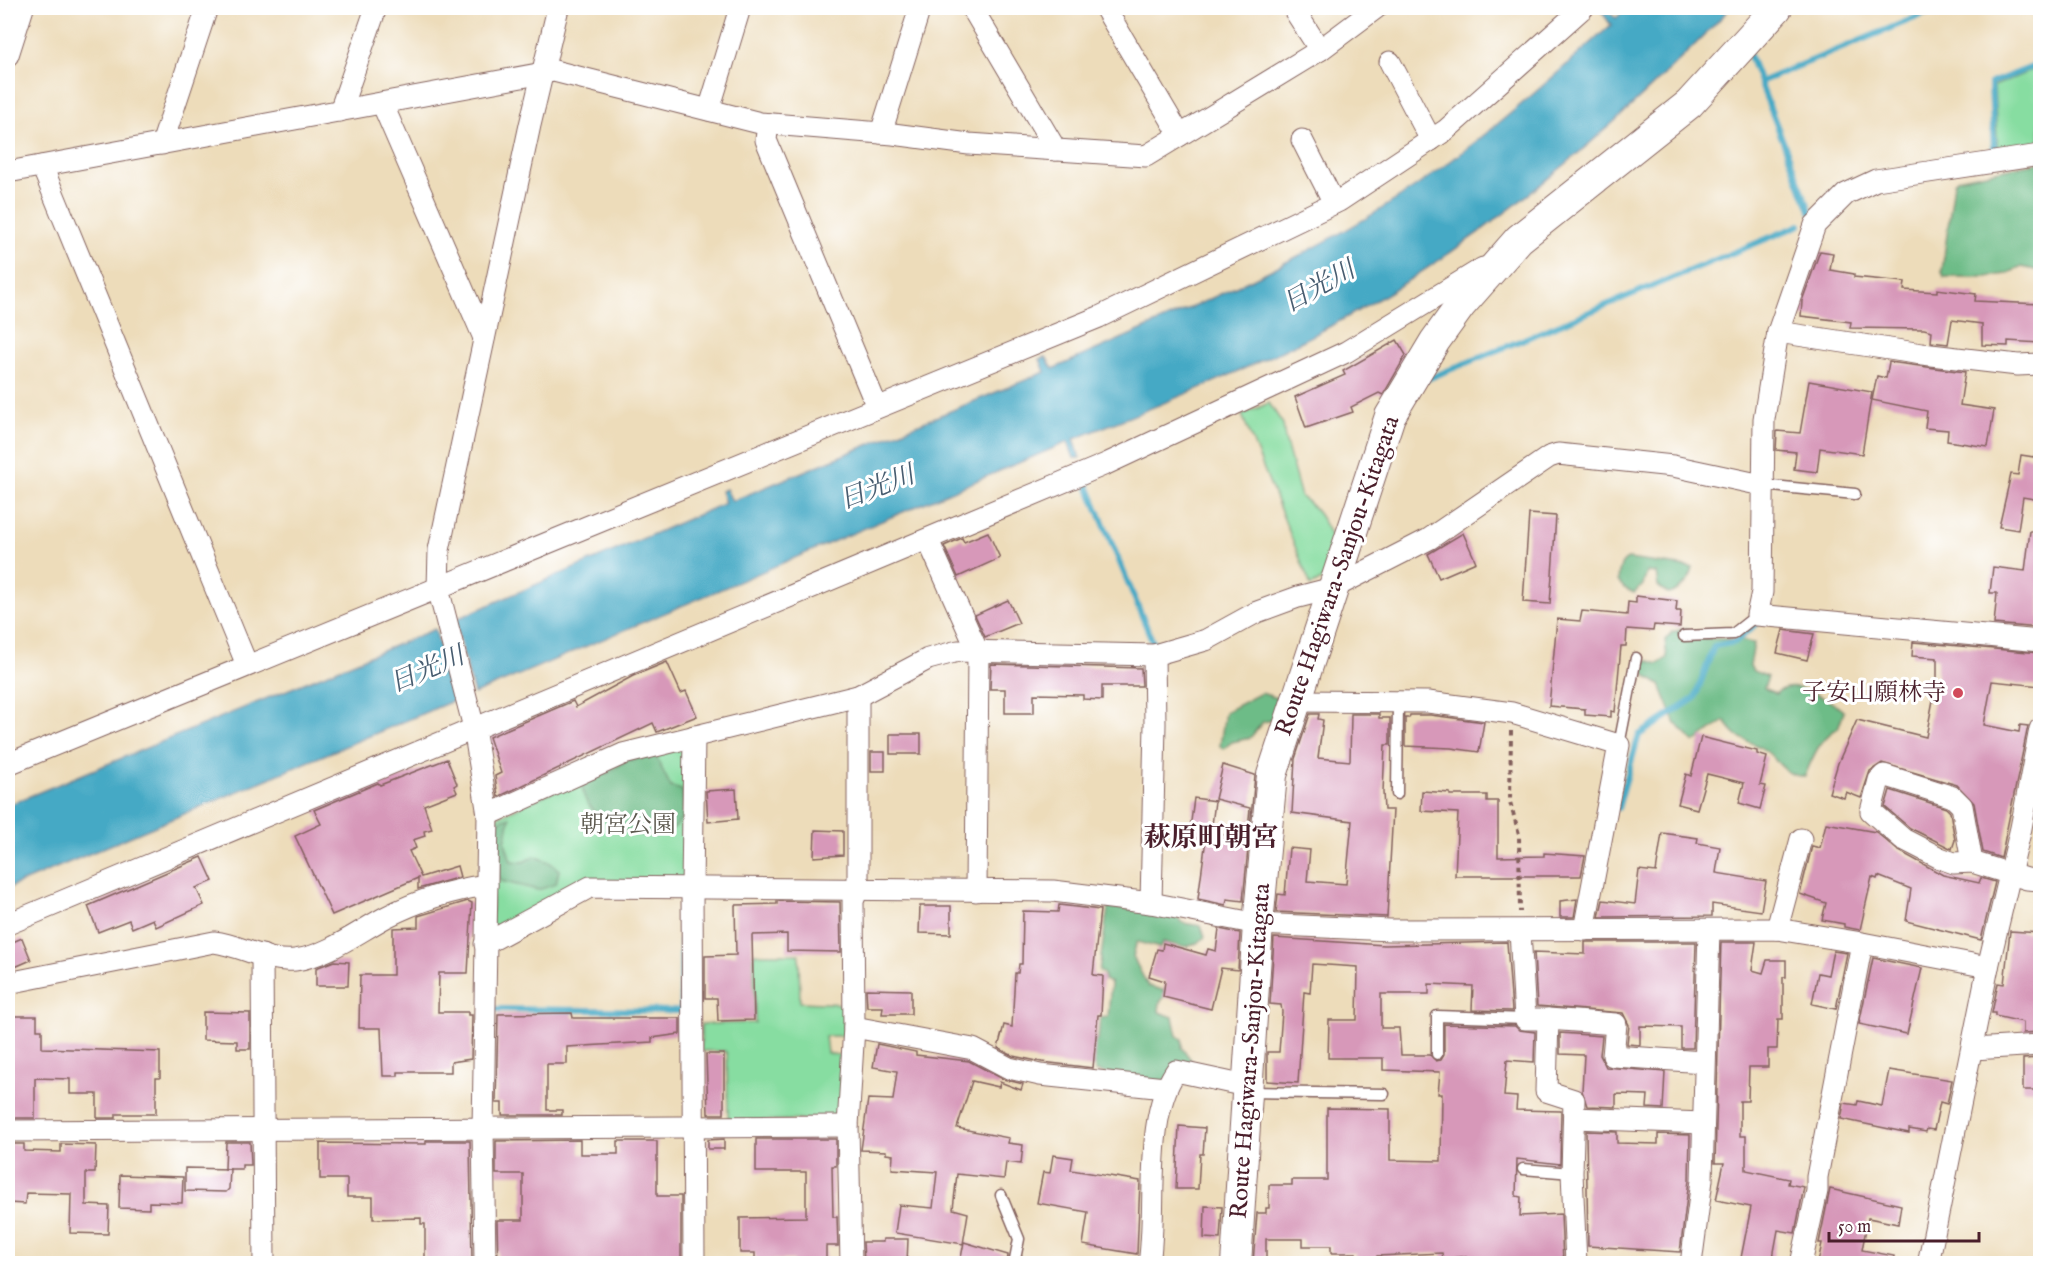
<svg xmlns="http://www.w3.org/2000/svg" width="2048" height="1271" font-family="'IM FELL English','Noto Serif JP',serif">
  <rect width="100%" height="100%" fill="#fff"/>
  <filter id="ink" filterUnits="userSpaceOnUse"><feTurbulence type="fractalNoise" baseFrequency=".0167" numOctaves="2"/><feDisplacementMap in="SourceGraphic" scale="12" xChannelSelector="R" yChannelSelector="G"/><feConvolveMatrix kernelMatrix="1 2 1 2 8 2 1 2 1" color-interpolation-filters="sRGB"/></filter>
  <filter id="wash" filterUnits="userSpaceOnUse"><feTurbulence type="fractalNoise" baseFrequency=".008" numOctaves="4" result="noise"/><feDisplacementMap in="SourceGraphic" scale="24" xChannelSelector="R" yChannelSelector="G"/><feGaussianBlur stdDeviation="1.35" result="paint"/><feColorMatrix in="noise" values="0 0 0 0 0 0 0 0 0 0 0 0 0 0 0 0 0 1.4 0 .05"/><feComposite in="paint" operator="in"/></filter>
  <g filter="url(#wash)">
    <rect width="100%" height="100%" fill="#eddcba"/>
    <g fill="#87dda1" stroke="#687e66" stroke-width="1.5">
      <path d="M2040 67V151L1998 156 1994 86Z"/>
      <path d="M1269 403 1283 424 1285 439 1301 497C1317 507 1335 535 1333 554 1332 562 1329 570 1327 577L1311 586 1242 415Z"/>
      <path d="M681 749 689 754 690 886 587 884 491 936 493 819 625 758Z"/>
      <path d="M754 954H799L800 1002 845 1004 844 1036H825L827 1053 844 1056 841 1115 836 1120 728 1121 727 1054 725 1051H701V1024L755 1023Z"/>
    </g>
    <g fill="#6dbc87" stroke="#5c6e59" stroke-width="1.5">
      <path d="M2040 162V271L2022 267 2006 274 1987 277H1944L1942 271 1954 183 1957 179Z"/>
      <path d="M1628 559 1693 568C1690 581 1682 590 1668 594L1658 586 1656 573 1647 572 1643 585 1634 593 1624 588 1618 581C1619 572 1619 563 1628 559Z"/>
      <path d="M1687 628 1692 638 1734 639 1754 643 1750 666 1753 671 1768 677 1764 688 1776 694C1789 676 1832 700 1844 712L1838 728C1820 738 1812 758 1805 776 1785 777 1780 762 1766 751 1747 737 1741 745 1725 721L1694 742 1676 724 1660 685 1647 677 1642 667 1646 660 1658 664 1667 658 1665 640 1672 632Z"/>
      <path d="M1261 693 1277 698 1281 704 1279 719 1263 722 1250 738 1232 742 1223 749 1220 746 1225 712Z"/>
      <path d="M655 755 671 787 682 790C698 872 575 827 583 783L595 774H607L626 761Z"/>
      <path d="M510 817 505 842 511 861 523 862 535 856 549 862 559 870 556 884 538 890 501 881 498 876 495 841 498 821Z"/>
      <path d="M1108 907 1174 915 1183 923 1201 926 1205 937C1191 951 1180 946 1163 942L1160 948 1138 942 1136 944 1133 957 1148 986 1163 990 1165 996 1160 1002 1159 1012 1173 1017 1177 1036 1182 1039V1048L1192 1061 1187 1068 1161 1083 1095 1071 1092 1040H1098L1100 1018 1108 1017 1111 983 1104 980V974L1099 971Z"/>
    </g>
    <g fill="#45a9c5" stroke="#486478" stroke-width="1.5">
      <path d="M1603 8 1616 18 1627 8H1730C1698 44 1662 77 1627 110 1541 189 1450 260 1347 317 1260 366 1167 402 1074 439L1080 458H1074L1068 442 474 694 454 620 725 503 721 491 726 489 732 501 1045 372 1040 359 1046 357 1053 369C1176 314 1303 263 1415 187 1484 139 1549 81 1611 25L1601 11Z"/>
      <path d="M435 629 455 700 8 888V805Z"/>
    </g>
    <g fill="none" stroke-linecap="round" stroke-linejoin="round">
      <g stroke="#45a9c5" stroke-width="6">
        <path d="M1749 54 1811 213"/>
        <path d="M1760 82 1939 8"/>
        <path d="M1994 151 1991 83 2040 64"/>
        <path d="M1425 380 1800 225"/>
        <path d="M1088 486 1154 645 1159 644"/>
        <path d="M1618 808 1639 735 1695 698 1714 646 1735 642 1758 622"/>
        <path d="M494 1009 681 1011 682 909"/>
      </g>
    </g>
    <g id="blocks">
      <g fill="#d798b9">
        <path d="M1820 251 1833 253 1830 270 1854 274V277L1905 282 1904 290 1937 292V289L1976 294 1975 301 2040 304V343L2008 341V346L1982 345V324L1952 320 1948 344 1931 342 1932 331 1924 329 1850 328 1851 322 1801 316 1802 301Z"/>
        <path d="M1397 340 1406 355 1383 395 1379 393 1351 407 1353 412 1306 428 1295 397 1345 375 1343 371Z"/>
        <path d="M1889 362 1965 372 1960 405 1994 410 1988 447 1947 441 1948 430 1925 428 1927 411 1872 400 1877 376 1886 378Z"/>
        <path d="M1809 381 1872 392 1862 454 1820 448 1817 472 1794 469 1796 452 1776 450 1777 431 1800 433Z"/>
        <path d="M2021 455 2040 458V500L2023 497 2018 530 1999 527 2011 474 2018 475Z"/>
        <path d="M1529 514 1556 516 1550 604 1523 602Z"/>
        <path d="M2030 531H2040V628L1994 624 1997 593H1990L1993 567 2025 571Z"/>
        <path d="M988 532 1000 558 958 577 944 546 962 538 964 542Z"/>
        <path d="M1463 533 1476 562 1439 578 1428 554Z"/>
        <path d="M1636 596 1677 601 1676 611H1681L1680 627 1654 625 1653 631 1627 629 1626 646H1621L1615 712 1611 711V717L1585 715V709L1549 706 1557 619 1580 621 1582 611 1627 615 1628 602 1636 603Z"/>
        <path d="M1008 600 1019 623 985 637 975 615Z"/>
        <path d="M1783 630 1814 634 1807 660 1777 653Z"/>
        <path d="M1913 642 2040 653V686L1992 681 1984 725 2019 732 2020 725 2028 726 2001 858 1983 852 1974 803 1957 785 1882 763 1870 771 1861 798 1846 792 1844 798 1829 793 1838 763 1857 720 1926 737 1937 679V658L1912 656Z"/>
        <path d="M667 662 681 693 686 691 697 716 657 732 653 723 498 797 495 776 501 773 489 737 573 701 576 707 633 676Z"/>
        <path d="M991 664 1141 668 1142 686H1102V700L1083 699V695L1034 694V713H1005V689H990Z"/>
        <path d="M1310 714H1319L1318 719 1323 720 1318 758 1350 761 1351 714H1379V718H1390V745H1385L1383 792 1384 810H1393L1387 917 1276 912 1278 894 1285 895 1289 848 1310 850 1307 881 1346 884 1352 821 1292 813 1295 759Z"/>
        <path d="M1410 715H1430L1484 722 1479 752 1451 748 1405 746V718H1409Z"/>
        <rect x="890" y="734" width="31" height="20"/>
        <path d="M1701 737 1757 751V754L1767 757 1760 785 1766 786 1760 809 1739 803 1744 783 1707 774 1697 809 1678 804 1686 774 1691 776Z"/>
        <rect x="871" y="752" width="14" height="19"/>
        <path d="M447 759 457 784 454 786 457 792 424 805 432 829 424 831 425 836 413 840 416 848 409 851 421 877 457 866 460 877 418 889V878L332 915 295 836 321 824 314 810 378 783 380 785Z"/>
        <path d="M1223 765 1255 775 1243 901 1227 899 1226 905 1198 899 1206 839 1189 837 1194 798 1215 801 1211 833 1247 838 1250 808 1215 799Z"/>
        <path d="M736 789 738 819 708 822 706 791Z"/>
        <path d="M1890 790 1946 808 1950 812 1955 840 1952 849 1910 828 1885 807Z"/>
        <path d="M1422 791 1450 793V795H1487V801H1498V857L1544 856V853L1585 856 1581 876H1455L1458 813 1421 811Z"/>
        <path d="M1826 823 1876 832 1897 850 1943 875 1979 883 1981 878 1995 882 1981 940 1906 921 1911 889 1878 876 1877 879 1872 877 1860 930 1844 927V924L1822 920 1826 903 1800 894 1812 846 1820 848Z"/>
        <path d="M815 830 843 831V855L814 857Z"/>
        <path d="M1662 833 1698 838 1697 843 1720 847 1716 873 1766 881 1761 911 1712 904V916L1599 917 1603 900 1635 904 1639 870 1656 872Z"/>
        <path d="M202 857 213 881 196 888 204 905 156 927 153 919 132 928 129 920 98 932 88 906Z"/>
        <path d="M1577 899 1574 917H1560V901Z"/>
        <path d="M468 901 472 903 468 973H439L438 1012H468V1015H472L471 1059 451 1062V1072H398V1076H383L381 1028H359L360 975H393V928L418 927V916Z"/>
        <path d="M777 901 840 902 841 952 787 951V934L752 935 754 1020 718 1021 717 998H705V956L736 955 735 905 777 904Z"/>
        <path d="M1059 905 1100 910 1093 975 1103 976 1101 1015H1098L1093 1068 1042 1062 1013 1056 998 1048 1004 1025 1012 1027 1015 973H1018L1019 964H1022L1023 911 1058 912Z"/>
        <path d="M920 906H951V934L919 933Z"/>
        <path d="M1219 929 1240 933 1238 970 1221 968 1211 1009 1163 997 1165 981 1149 976 1157 949 1162 950 1163 943 1206 955 1208 949 1216 951Z"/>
        <path d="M2010 931 2040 933V1032L2023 1033V1022L1995 1016V1013H1992L1998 983 2004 984Z"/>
        <path d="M22 938 31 960 8 970V944Z"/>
        <path d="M1274 938 1385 945 1507 942 1512 1011 1472 1010 1473 986 1429 984V994H1381V1028H1399L1401 1055H1430L1436 1061 1441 1060 1444 1055V1024L1515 1026 1519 1030 1535 1032 1534 1062 1507 1060 1504 1096 1517 1097 1516 1110 1561 1111 1560 1164 1517 1159 1516 1196 1521 1197 1520 1216 1561 1214 1563 1263H1467L1466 1256 1443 1259 1442 1253 1377 1256V1263H1356V1253H1331V1246H1303V1239H1266V1263H1253L1257 1213H1266V1208H1269V1185H1292V1180H1327V1108L1390 1109V1160L1441 1161 1442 1094H1438L1440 1072 1383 1070V1058H1328L1329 1020H1357L1358 967 1312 964 1310 993 1304 992 1298 1083 1267 1081V1052H1279L1282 1012 1281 1005 1270 1004Z"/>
        <path d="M1585 942H1696L1693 1048H1681V1027L1640 1026V1045L1627 1044 1629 1025 1623 1013 1537 1006 1534 952 1585 954Z"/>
        <path d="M1721 942H1756L1752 970 1763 973 1767 960H1786V977H1783V1019H1778L1777 1049H1768V1067H1749L1748 1101H1740V1136H1746V1170L1789 1179 1788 1184 1804 1187 1795 1233 1778 1230 1772 1263 1741 1258 1751 1207 1716 1200 1724 1163H1715Z"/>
        <path d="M1833 951 1847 953 1836 1009 1812 1004 1818 973 1828 975Z"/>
        <path d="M1873 958 1922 968 1907 1034 1859 1024Z"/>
        <path d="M334 961 349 962 348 986H316V968Z"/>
        <path d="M866 989 911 990V1014H882L883 1007H867Z"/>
        <path d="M203 1012 250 1013V1049H237V1041L203 1040Z"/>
        <path d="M572 1013 573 1018H680V1034L652 1038V1042L567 1047V1064H547V1110H562V1115H502V1103H496L498 1014Z"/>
        <path d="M8 1016H37V1030H42V1048L160 1052V1078H156V1114H116V1118H97V1094H70V1079L35 1078V1118H9Z"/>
        <path d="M1560 1033 1602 1036 1600 1055 1606 1067 1665 1072 1663 1109 1647 1108 1648 1095 1616 1094V1107L1587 1106 1582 1091 1584 1055 1560 1054Z"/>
        <path d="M877 1044 916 1052V1055L969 1061 1003 1079 1023 1084 1021 1090 1000 1082 999 1087 972 1081 957 1128 1009 1138 1008 1143 1023 1145 1021 1164 1006 1162 1004 1179 957 1174 953 1209 968 1213 963 1244 895 1233 899 1205 933 1208 937 1172 892 1169 893 1155 886 1154V1151L861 1150 868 1099 893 1100 897 1071 873 1067Z"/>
        <path d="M706 1054H724V1114H708Z"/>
        <path d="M2040 1058V1090H2023V1059Z"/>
        <path d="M1889 1070 1952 1080 1947 1104 1940 1102 1934 1130 1927 1129 1926 1132 1909 1129V1133L1841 1119 1844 1103 1857 1105 1858 1101 1882 1106Z"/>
        <path d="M1179 1126 1205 1128 1203 1154H1200L1198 1189H1176Z"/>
        <path d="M1586 1131 1617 1132V1143L1658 1144V1134L1690 1135 1689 1180 1680 1252 1588 1246Z"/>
        <path d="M724 1139V1149H708V1140Z"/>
        <path d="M756 1139H836V1166H832L833 1217H837L838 1246H826V1263H793V1260H755V1253H740V1218L806 1217V1172H756Z"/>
        <path d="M580 1140V1154H618V1141H657V1196H681V1263H498L497 1220H523V1174H496V1141Z"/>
        <path d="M426 1141H470L472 1263H425V1224H421V1218L373 1219V1197H347V1179H320V1143L426 1144Z"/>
        <path d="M226 1142H250L251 1165H242V1169H225Z"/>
        <path d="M8 1144H24V1151L61 1152V1144L96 1145 95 1173H86V1205L109 1206 108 1234 70 1233 71 1194 26 1193 25 1204 8 1203Z"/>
        <path d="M1053 1155 1073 1158 1071 1170 1140 1181 1137 1254 1083 1245 1088 1212 1037 1203 1043 1172 1050 1173Z"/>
        <path d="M185 1168 230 1169 229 1189 226 1192 185 1191Z"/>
        <path d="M120 1175 183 1177 182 1203 149 1202V1209L119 1208Z"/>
        <path d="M1830 1189 1901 1205 1898 1224 1868 1218 1862 1250 1894 1256 1893 1263H1818L1822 1243H1819Z"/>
        <path d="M1205 1206 1222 1207 1220 1239 1204 1238Z"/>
        <path d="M883 1239H908L907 1263H864L863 1242H883Z"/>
        <path d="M964 1242 1008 1255 1007 1263H960Z"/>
      </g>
    </g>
  </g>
  <g filter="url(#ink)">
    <use href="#blocks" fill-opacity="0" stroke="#83615d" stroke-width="1.5"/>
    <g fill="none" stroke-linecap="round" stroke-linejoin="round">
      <g stroke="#83615d" stroke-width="13">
        <g id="lane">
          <path d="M1762 485 1855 494"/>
          <path d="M1684 636 1733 634 1757 615"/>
          <path d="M1619 745 1636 658"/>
          <path d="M1397 794 1398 703"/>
          <path d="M1437 1054V1016L1525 1019"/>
          <path d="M1250 1092 1384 1094"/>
          <path d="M1523 1169 1572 1173"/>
          <path d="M1001 1195 1019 1239 1014 1264"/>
        </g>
      </g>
      <g stroke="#83615d" stroke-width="23">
        <g id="street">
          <path d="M972 8 1056 150"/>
          <path d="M1105 8 1180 135"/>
          <path d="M1293 8 1320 50"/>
          <path d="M8 55 23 8"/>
          <path d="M1390 62 1431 140"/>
          <path d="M382 103 484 338"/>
          <path d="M709 110 740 8"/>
          <path d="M340 111 376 8"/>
          <path d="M768 124 766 140 877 407"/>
          <path d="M881 133 920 8"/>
          <path d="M1302 140 1334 203"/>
          <path d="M162 144 207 8"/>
          <path d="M2040 155 1876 180 1846 194 1815 225 1778 332 1764 419 1762 592 1757 615 2040 641"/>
          <path d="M42 166 247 665"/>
          <path d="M8 172 554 71 760 123 893 134 969 144 1146 156 1320 50 1376 8"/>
          <path d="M1778 332 1922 354 2018 365 2040 364"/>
          <path d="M928 540 978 652 976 891"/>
          <path d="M1297 701 1428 702 1512 713 1619 745 1584 930"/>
          <path d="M694 736 692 889 694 1264"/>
          <path d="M8 764 1099 317 1339 201 1446 130 1583 8"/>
          <path d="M488 815 623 754 858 696 928 659 958 651 1154 655 1206 640 1257 612 1298 597 1333 588 1429 539 1549 457 1558 454 1673 466 1762 485"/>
          <path d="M1972 862 1962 806 1953 797 1884 775 1879 780 1871 811 1903 839 1940 858 1954 863 1972 862 2027 879 2040 880"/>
          <path d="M1151 903 1155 724 1154 655"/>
          <path d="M8 924 1106 464 1346 352 1483 268"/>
          <path d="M1777 929 1801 839"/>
          <path d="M1520 931 1525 1019H1548L1546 1091 1574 1100 1572 1173 1576 1264"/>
          <path d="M485 944 590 887 1053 891 1151 903 1258 924 1390 930 1777 929 1862 943"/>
          <path d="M262 955 264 1264"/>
          <path d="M8 983 214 942C241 945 267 963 295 960 327 956 358 932 386 917 419 900 451 890 487 885"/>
          <path d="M1548 1019 1616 1024 1613 1056 1704 1062"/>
          <path d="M854 1027 973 1049 1009 1068 1040 1075 1165 1088"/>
          <path d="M1973 1049 2040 1045"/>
          <path d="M1574 1118 1703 1123"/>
          <path d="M8 1131 848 1126"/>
          <path d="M485 1264 483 1129 488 815 474 728 438 588 439 550 530 125 558 8"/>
          <path d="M851 1264 848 1126 854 1027 853 901 858 889V696"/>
          <path d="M1149 1264C1158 1206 1143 1119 1176 1071L1246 1086"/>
          <path d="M1691 1264 1702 1180 1709 930"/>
          <path d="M1801 1264 1817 1191V1177L1862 943 1988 967"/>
          <path d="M1928 1264 1988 967 2021 828 2040 729"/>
        </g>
      </g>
      <g stroke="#83615d" stroke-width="32">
        <path id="secondary" d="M1236 1264 1258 924 1272 775 1390 416 1435 341 1461 305 1519 239 1689 104 1777 8"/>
      </g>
      <path stroke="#83615d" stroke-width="4" stroke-dasharray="4.5 4.5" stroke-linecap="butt" d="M1511 731 1510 802 1519 834 1520 912"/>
      <use href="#lane" stroke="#fff" stroke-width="10"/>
      <use href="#street" stroke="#fff" stroke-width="21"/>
      <use href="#secondary" stroke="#fff" stroke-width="30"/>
    </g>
  </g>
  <circle fill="#d1495b" stroke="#fff" stroke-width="2" cx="1958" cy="693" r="6"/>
  <g text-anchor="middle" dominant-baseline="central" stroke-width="6" stroke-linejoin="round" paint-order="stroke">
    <g font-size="24" fill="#4a1f2b" stroke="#fff">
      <text transform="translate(1338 576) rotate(-71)">Route Hagiwara-Sanjou-Kitagata</text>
      <text transform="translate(1251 1051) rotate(-86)">Route Hagiwara-Sanjou-Kitagata</text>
    </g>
    <g font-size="24" fill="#4a1f2b" stroke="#fff" text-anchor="end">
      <text x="1946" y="693">子安山願林寺</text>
    </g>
    <g font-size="24" fill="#5c584e" stroke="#fff">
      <text x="628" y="825">朝宮公園</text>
    </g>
    <g font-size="26" font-style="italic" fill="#485d70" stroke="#fff">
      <text transform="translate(1319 287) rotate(-29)">日光川</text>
      <text transform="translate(877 488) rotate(-21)">日光川</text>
      <text transform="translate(427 670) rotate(-23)">日光川</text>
    </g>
    <g font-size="27" font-weight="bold" fill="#4a1f2b" stroke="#fff">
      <text x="1211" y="839">萩原町朝宮</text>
    </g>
  </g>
  <rect width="2048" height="1271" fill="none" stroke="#fff" stroke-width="30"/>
  <path d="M1829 1232v9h150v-9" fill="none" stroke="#4a1f2b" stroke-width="3"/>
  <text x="1838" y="1232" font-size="18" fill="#4a1f2b" stroke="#ffffff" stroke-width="4.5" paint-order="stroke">50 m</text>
</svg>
